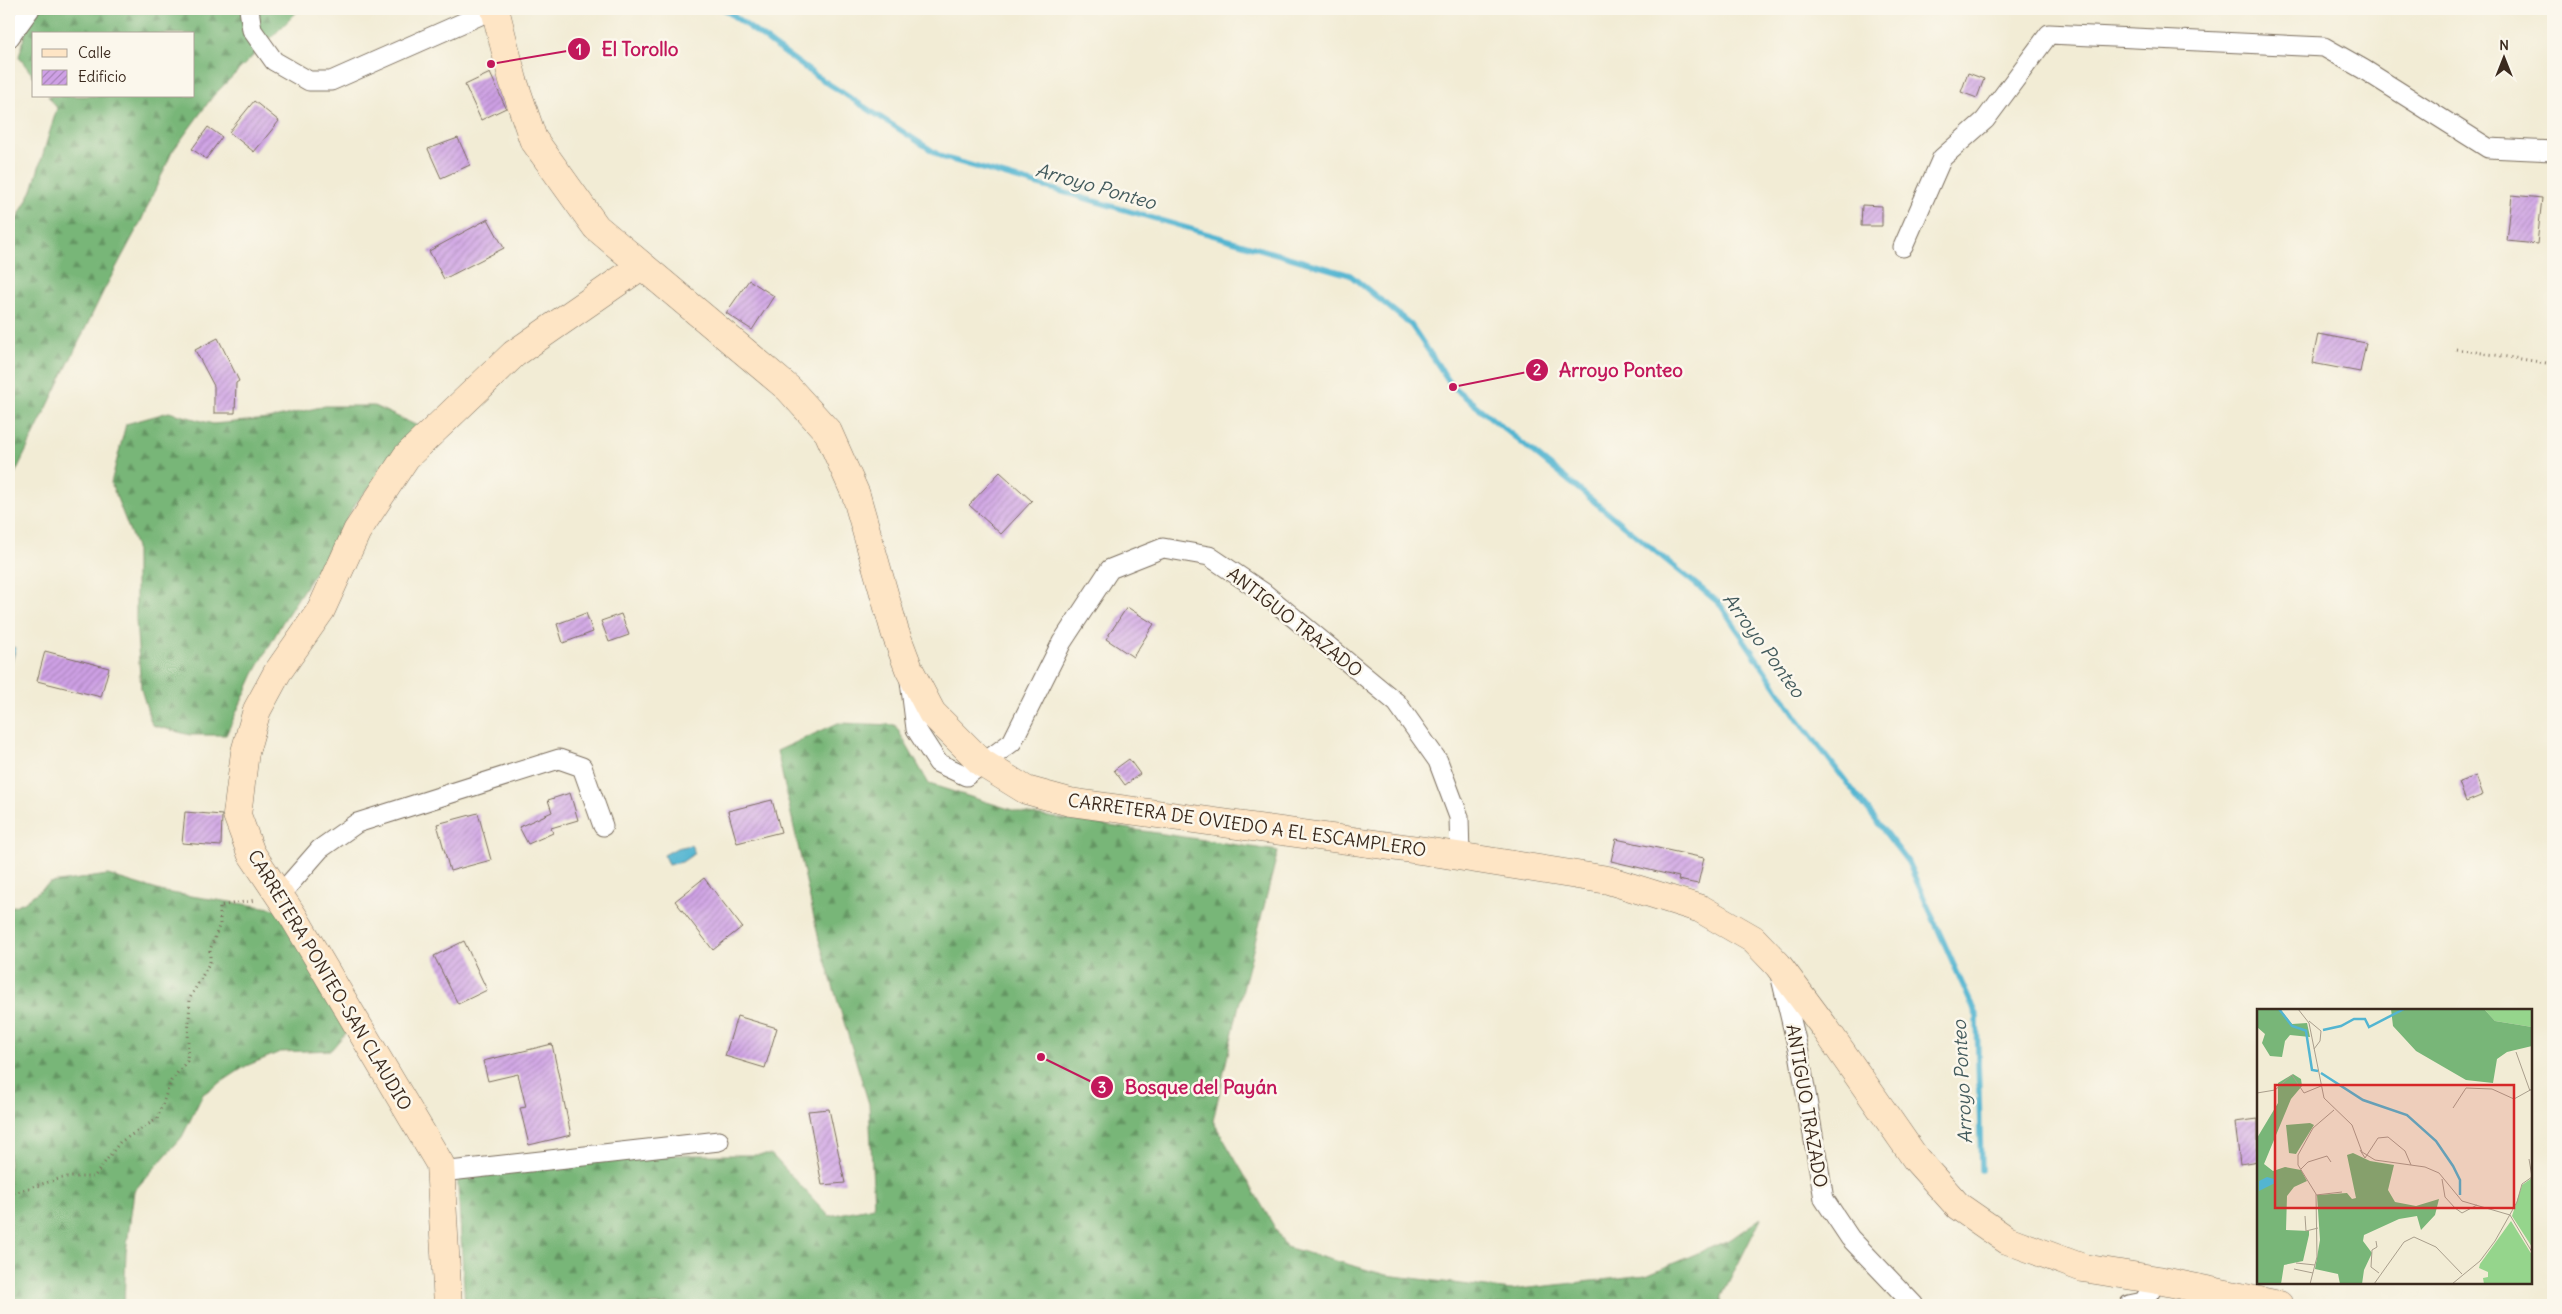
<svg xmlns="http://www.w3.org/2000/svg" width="2562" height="1314" font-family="Delius,sans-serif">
  <defs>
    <pattern id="forest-firs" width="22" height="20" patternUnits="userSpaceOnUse" patternTransform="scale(1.25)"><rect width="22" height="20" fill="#78b678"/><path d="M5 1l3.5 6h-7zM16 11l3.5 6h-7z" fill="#649462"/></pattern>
    <pattern id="building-hatch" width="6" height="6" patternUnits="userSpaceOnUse" patternTransform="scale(1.25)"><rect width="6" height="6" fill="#cea0e5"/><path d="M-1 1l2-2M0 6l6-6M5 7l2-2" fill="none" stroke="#a883b9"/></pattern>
  </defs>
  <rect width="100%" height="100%" fill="#fbf7ec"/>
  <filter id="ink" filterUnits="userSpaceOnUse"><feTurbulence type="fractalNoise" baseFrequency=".02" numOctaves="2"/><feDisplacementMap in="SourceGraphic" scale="10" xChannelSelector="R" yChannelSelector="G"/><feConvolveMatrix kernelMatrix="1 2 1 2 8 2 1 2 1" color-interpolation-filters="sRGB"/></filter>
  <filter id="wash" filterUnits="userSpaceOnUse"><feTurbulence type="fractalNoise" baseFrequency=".0096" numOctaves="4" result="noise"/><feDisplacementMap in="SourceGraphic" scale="20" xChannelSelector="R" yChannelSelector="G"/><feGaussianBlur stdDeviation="1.12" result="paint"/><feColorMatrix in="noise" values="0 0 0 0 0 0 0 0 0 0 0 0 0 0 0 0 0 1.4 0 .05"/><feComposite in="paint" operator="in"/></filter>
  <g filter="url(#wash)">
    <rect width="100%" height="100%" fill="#f2ecd5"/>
    <g fill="url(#forest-firs)" stroke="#5a704b">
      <path d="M31 9H297V12L213 96 172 152 141 221 103 292 9 486V234L32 190 57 108 48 96H194V34H34V77L19 57Z"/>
      <path d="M325 406H374L420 427 356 503 320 564 282 623 254 674 226 735H190L152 725 141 689 136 620V547L111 483 126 424 169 412 213 424 269 419Z"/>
      <path d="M838 723 895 725 929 784 1022 813 1278 851 1238 1009 1213 1121 1286 1247 1386 1275 1511 1290 1646 1275 1731 1239 1761 1218 1722 1296 1721 1305H465L457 1170 573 1155H772L829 1216 874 1207 869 1104 819 940 777 751Z"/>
      <path d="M108 875 164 892 277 909 349 1029 331 1050 280 1052 246 1066 203 1094 182 1137 134 1191 126 1252 124 1305H9V908L24 902 50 883Z"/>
    </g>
    <g fill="#53b5d1" stroke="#477078">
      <path d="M9 646 16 648 9 670Z"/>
      <path d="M691 845 695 853 682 862 668 865 664 855 677 848Z"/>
    </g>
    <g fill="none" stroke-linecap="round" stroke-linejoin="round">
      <path stroke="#53b5d1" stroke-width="5.5" d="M724 9 815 75 942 157 1350 275 1411 325 1453 387 1719 603 1798 719 1908 862 1977 1017 1981 1170"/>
    </g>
    <g id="blocks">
      <g fill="url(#building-hatch)">
        <path d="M490 73 506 108 481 120 465 85Z"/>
        <path d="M1968 73 1984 79 1977 98 1961 92Z"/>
        <path d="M254 101 279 121 254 152 229 132Z"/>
        <path d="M208 127 222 137 206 159 192 149Z"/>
        <path d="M458 138 470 165 441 178 428 149Z"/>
        <path d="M2512 195 2542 198 2537 244 2507 241Z"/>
        <path d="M1862 205 1882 206V226H1861Z"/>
        <path d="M488 219 504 248 444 279 429 251Z"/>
        <path d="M749 280 774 296 752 330 726 313Z"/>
        <path d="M2318 334 2366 343 2360 372 2312 363Z"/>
        <path d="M218 338 239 381 236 383 235 413H214V386L195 350Z"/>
        <path d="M1000 472 1032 501 1001 534 969 505Z"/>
        <path d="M1127 607 1154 624 1133 657 1106 639Z"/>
        <path d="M586 613 593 632 563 643 557 624Z"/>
        <path d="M621 614 629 635 609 642 601 621Z"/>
        <path d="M45 651 109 668 101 697 37 681Z"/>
        <path d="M1129 759 1140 774 1125 785 1114 770Z"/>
        <path d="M2476 776 2483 795 2466 802 2459 782Z"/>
        <path d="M570 793 578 820 551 828 553 833 528 844 519 827 552 812 548 800Z"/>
        <path d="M772 800 781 832 737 843 728 811Z"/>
        <path d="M185 812 222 815 221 846 182 843Z"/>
        <path d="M478 813 491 860 450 871 437 824Z"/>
        <path d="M1616 839 1704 858 1698 884 1678 880 1679 877 1611 861Z"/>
        <path d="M704 878 742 927 713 950 675 901Z"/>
        <path d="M464 941 487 990 458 1004 434 956Z"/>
        <path d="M737 1016 777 1028 765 1068 725 1056Z"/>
        <path d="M552 1044 571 1135 529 1145 520 1108 526 1107 518 1074 488 1081 483 1061Z"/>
        <path d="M829 1109 845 1183 822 1185 808 1111Z"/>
        <path d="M2258 1119V1161L2240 1164 2235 1122Z"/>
      </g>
    </g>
  </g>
  <g filter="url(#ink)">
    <use href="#blocks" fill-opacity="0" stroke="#7b6e5e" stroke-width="1"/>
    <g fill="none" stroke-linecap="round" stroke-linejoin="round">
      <g stroke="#7b6e5e" stroke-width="21">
        <g id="street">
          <path d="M249 9 252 30 274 61 309 81H331L494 9"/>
          <path d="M9 38 30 9"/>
          <path d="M1903 247 1942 158 1985 120 2049 34 2324 47 2363 69 2488 148 2553 151"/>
          <path d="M910 681 916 729 938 763 966 776 1012 742 1062 642 1110 569 1163 548 1209 556 1264 593 1397 703 1438 761 1459 817 1460 856"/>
          <path d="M279 896 320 849 357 823 559 759 582 767 603 826"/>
          <path d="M1780 974 1799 1053 1824 1199 1850 1238 1914 1305"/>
          <path d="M441 1172 719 1141"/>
          <path d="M2129 1305 2143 1302 2158 1280"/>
        </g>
      </g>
      <g stroke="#7b6e5e" stroke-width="29">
        <g id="secondary">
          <path d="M495 9 513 80 533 139 596 227 789 389 828 432 856 495 895 632 909 669 932 713 982 763 1026 790 1070 802 1426 851 1608 880 1701 909 1753 939 1778 965 1825 1028 1916 1159 1958 1206 2007 1240 2083 1268 2158 1280 2279 1305"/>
          <path d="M448 1305 440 1164 293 916 251 853 237 815 245 752 257 710 277 673 321 610 357 531 406 457 514 354 641 266"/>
        </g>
      </g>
      <g stroke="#7b6e5e" stroke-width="3" stroke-dasharray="1 4" stroke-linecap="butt">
        <path d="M2456 349 2553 364"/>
        <path d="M9 1194 65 1177H94L120 1142 157 1119 171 1081 187 1061 190 998 210 962V950L220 924V906L256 900"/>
      </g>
      <use href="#street" stroke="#fff" stroke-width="19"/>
      <use href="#secondary" stroke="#fee5c5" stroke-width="28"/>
    </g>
  </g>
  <g text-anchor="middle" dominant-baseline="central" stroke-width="5" stroke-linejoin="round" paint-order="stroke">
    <g font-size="18" fill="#3b2a1e" stroke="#fbf7ec">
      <text transform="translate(1295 622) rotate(38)">ANTIGUO TRAZADO</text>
      <text transform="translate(1247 825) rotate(8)">CARRETERA DE OVIEDO A EL ESCAMPLERO</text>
      <text transform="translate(330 980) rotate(59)">CARRETERA PONTEO-SAN CLAUDIO</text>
      <text transform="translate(1807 1106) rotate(80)">ANTIGUO TRAZADO</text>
    </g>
    <g font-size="19" font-style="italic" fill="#435b5d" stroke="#fbf7ec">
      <text transform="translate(1096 186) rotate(16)">Arroyo Ponteo</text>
      <text transform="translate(1764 645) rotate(54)">Arroyo Ponteo</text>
      <text transform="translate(1962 1082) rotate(-93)">Arroyo Ponteo</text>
    </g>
  </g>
  <g transform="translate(2257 1009)">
    <rect width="275" height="275" fill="#f2ecd5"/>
    <path d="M227 0H275V18L238 12ZM275 169V238L255 207 265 176ZM254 212 275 246V275H227L226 269 231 268V263L222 259 223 255Z" fill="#95d58c"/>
    <path d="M0 0H23L35 15 50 14 53 28 33 26 28 32 25 48 13 47 5 34 8 25 0 18ZM134 0H227L238 12 275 18V37L250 43 240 50 236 74 209 71 159 42 136 17ZM36 65 44 70 45 77 34 90 7 155 16 162 28 158 44 161 50 172 37 178 30 187 29 221 52 222V226L46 252 27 256 24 275H0V129L21 94V74ZM53 114 57 116 39 145 32 144 29 116ZM96 144 113 152 137 156 131 181 138 193 159 197 182 190 178 206 164 221 160 207 142 210 107 226 106 232 115 244 107 261 105 275H83L81 265 58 260 63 231 60 186 90 184 95 190 99 189 90 146Z" fill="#78b678"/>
    <path d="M10 168 17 170 18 174 2 182V172Z" fill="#53b5d1"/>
    <path fill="none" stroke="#53b5d1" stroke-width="2.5" d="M22 0 35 17 50 22M66 21 84 17 97 10H108L112 18 147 0M49 22 55 61 61 62M64 64 106 91 150 106 179 132 196 157 203 171V186"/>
    <path fill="none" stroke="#a99e8c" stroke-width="1" d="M41 0 52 14 67 89 95 116 105 143 118 151 168 158 182 164 205 192 253 206 275 243M52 12 64 22 63 32 57 40M259 43 273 82M0 84 18 81 35 66 47 84 64 77M196 99 209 79 235 80 257 90 275 80M103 141 108 149 121 129 131 128 148 142 154 156M272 150 275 168M44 160 51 153 70 147 74 153M185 170 188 188 198 199 205 204 220 196M59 186 85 183M48 207 49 222 61 219M119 232 120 238 115 241 114 258 122 264M39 254 58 256M37 260 56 264M53 275 60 248 59 185 41 156V146L56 119 77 101M117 275 147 233 157 228 179 238 205 265M195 275 223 252 238 232 260 193 265 175 275 168"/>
    <path fill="#d62828" fill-opacity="0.15" stroke="#d62828" stroke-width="2.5" d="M18 76H257V199H18Z"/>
    <rect width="275" height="275" fill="none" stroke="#3b2a1e" stroke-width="2.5"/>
  </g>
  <path fill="none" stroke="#c2185b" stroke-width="2" d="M491 64L579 49M1453 387L1537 370M1041 1057L1102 1087"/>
  <g fill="#c2185b" stroke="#fbf7ec" stroke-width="2">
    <circle cx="491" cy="64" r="5"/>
    <circle cx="1453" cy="387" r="5"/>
    <circle cx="1041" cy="1057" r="5"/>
    <circle cx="579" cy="49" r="12"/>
    <circle cx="1537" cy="370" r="12"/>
    <circle cx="1102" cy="1087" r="12"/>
  </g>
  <g font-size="15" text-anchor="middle" font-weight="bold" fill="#fff">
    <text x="579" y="55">1</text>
    <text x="1537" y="375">2</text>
    <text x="1102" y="1093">3</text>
  </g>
  <g font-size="19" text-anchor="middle" font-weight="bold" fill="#c2185b" stroke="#fbf7ec" stroke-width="5" stroke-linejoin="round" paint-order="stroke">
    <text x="640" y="56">El Torollo</text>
    <text x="1621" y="377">Arroyo Ponteo</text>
    <text x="1201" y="1094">Bosque del Payán</text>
  </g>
  <rect width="2562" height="1314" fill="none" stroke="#fbf7ec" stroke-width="30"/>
  <rect x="32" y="32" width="162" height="65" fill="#fbf7ec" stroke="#aea59a"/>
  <rect x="42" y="49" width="25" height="8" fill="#fee5c5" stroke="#aea59a"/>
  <text x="78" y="58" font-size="15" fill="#3b2a1e">Calle</text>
  <rect x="42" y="70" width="25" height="15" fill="url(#building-hatch)" stroke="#aea59a"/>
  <text x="78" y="82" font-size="15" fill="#3b2a1e">Edificio</text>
  <g transform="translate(2504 58)" stroke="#fbf7ec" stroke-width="4" paint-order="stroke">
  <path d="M0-4L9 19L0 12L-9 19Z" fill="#3b2a1e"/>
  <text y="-8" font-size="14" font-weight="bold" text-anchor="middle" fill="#3b2a1e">N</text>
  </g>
</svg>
